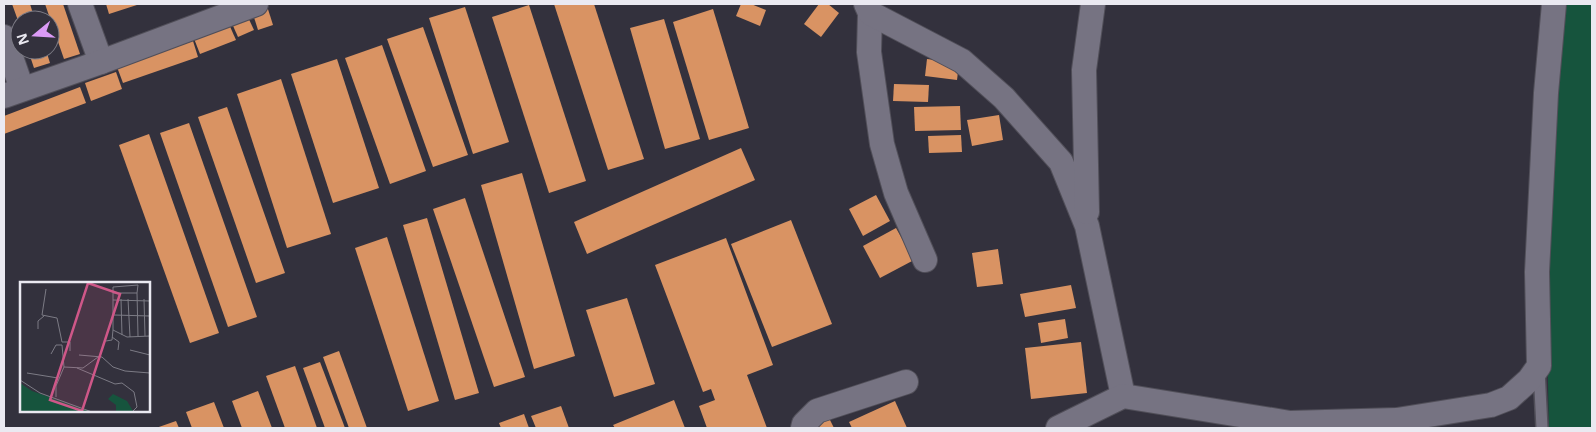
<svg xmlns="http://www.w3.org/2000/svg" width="1596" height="432" font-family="'Open Sans',sans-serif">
  <rect width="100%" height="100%" fill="#33313d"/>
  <path fill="#16543d" d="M1556 4H1592V428H1549L1544 200Z"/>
  <g fill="#d99363">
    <path d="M12 4H30L35 20H20V26Z"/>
    <path d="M45 4H63L80 54 64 59Z"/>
    <path d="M106 4H140L109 14Z"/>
    <path d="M554 4H594L644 159 608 170Z"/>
    <path d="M741 4H751L766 10 760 26 736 16Z"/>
    <path d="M819 4H828L839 13 821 37 804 24Z"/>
    <path d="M529 5 586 181 549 193 492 17Z"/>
    <path d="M267 6 273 25 258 30 252 11Z"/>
    <path d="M465 7 509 142 473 154 429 18Z"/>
    <path d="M713 9 749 128 709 140 673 22Z"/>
    <path d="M246 13 254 30 238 37 230 19Z"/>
    <path d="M664 19 700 139 665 149 630 28Z"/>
    <path d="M228 22 236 40 200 54 193 36Z"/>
    <path d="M423 27 468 155 433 167 387 39Z"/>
    <path d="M193 41 198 57 123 83 117 67Z"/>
    <path d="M382 45 426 171 390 184 345 58Z"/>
    <path d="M28 50H46L50 63 34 68Z"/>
    <path d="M337 59 379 188 333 203 291 74Z"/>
    <path d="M927 59 959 63 957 80 925 76Z"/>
    <path d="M116 72 122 89 91 101 85 83Z"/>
    <path d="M281 79 331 234 287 248 237 94Z"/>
    <path d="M894 84 929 85 928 102 893 101Z"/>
    <path d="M80 87 86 103 4 134V116Z"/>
    <path d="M960 106 961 130 915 131 914 107Z"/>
    <path d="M227 107 285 273 256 283 198 117Z"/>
    <path d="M999 115 1003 140 972 146 967 120Z"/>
    <path d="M189 123 257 317 228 327 160 133Z"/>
    <path d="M149 134 219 333 190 343 119 145Z"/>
    <path d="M961 135 962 152 929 153 928 136Z"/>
    <path d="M741 148 755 180 587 254 574 222Z"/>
    <path d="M522 173 575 356 534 369 481 185Z"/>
    <path d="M876 195 890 221 863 236 849 209Z"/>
    <path d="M465 198 525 377 494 387 433 209Z"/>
    <path d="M427 218 479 393 455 400 403 225Z"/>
    <path d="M791 220 832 324 772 347 731 244Z"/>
    <path d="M896 228 914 260 880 278 863 246Z"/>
    <path d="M387 237 439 401 408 411 355 248Z"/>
    <path d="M726 238 773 365 747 375 767 428H707L699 406 715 400 711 389 703 392 655 265Z"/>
    <path d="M998 249 1003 284 977 287 972 253Z"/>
    <path d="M1071 285 1076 308 1025 317 1020 294Z"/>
    <path d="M627 298 655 384 614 397 586 310Z"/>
    <path d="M1065 319 1068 338 1041 343 1038 323Z"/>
    <path d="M1081 342 1087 393 1031 399 1025 348Z"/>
    <path d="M339 351 367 428H349L323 357Z"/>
    <path d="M320 362 345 428H325L303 368Z"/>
    <path d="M295 366 317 428H285L266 376Z"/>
    <path d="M258 391 272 428H242L232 401Z"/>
    <path d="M674 400 685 428H615L613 425Z"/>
    <path d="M895 401 907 428H852L849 422Z"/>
    <path d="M214 402 224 428H192L186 412Z"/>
    <path d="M561 406 569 428H536L531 416Z"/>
    <path d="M524 414 529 428H501L499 423Z"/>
    <path d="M828 416 834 428H808Z"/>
    <path d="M176 421 179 428H156Z"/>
  </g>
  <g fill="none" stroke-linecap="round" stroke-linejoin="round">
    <g stroke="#514f59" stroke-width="14">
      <path id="service" d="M1539 370 1542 428"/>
    </g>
    <g stroke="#514f59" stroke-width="26">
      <g id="minor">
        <path d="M80 4 101 62"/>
        <path d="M866 4 870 13 869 52 882 144 896 193 925 260"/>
        <path d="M870 13 962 61 1004 98 1061 162 1087 226 1123 396"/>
        <path d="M4 37 22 89"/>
        <path d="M4 96 101 62 256 4"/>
        <path d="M1087 212 1084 70 1093 4"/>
        <path d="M803 428 804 424 817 411 906 382"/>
        <path d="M1058 428 1123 396 1290 423 1397 420 1491 405 1509 398 1529 380 1539 366 1537 272 1546 93 1554 4"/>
      </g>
    </g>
    <use href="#service" stroke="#767382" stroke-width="11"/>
    <use href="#minor" stroke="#767382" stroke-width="24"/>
  </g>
  <g transform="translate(20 282)">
    <rect width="130" height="130" fill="#33313d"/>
    <path d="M0 101 12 109 72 130H0ZM93 112 107 119 113 129 96 130V123L88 117Z" fill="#16543d"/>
    <path fill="none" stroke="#7c7b85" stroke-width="1" d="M26 7 22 33 37 36 42 60M93 11H117L118 54M101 17 102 53M108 17 110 55M124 17 125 54M93 18 130 19M94 33 130 34M18 47V39L24 34M93 48 107 55 130 54M92 55 99 60 98 68M86 59 92 58 93 48V5L118 3 117 11M42 60H50V69M110 68 130 73M31 72 36 63H42L44 85 36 104V115M59 73 82 75 93 85 105 89 130 91M44 85 63 86 78 75M57 86 95 102 102 101 114 110 117 125 112 130M7 91 38 96M0 98 20 111 72 130"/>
    <path fill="#ce5788" fill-opacity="0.15" stroke="#ce5788" stroke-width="2.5" d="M68 1 100 12 62 129 30 118Z"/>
    <rect width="130" height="130" fill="none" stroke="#eae9f1" stroke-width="2.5"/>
  </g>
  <rect width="1596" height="432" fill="none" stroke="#eae9f1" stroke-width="10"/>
  <g transform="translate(35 35) rotate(252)"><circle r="24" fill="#33313d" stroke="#7c7b85"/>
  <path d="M0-4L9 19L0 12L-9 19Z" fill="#db9af6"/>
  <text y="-8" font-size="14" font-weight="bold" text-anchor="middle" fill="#eae9f1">N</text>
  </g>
</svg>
